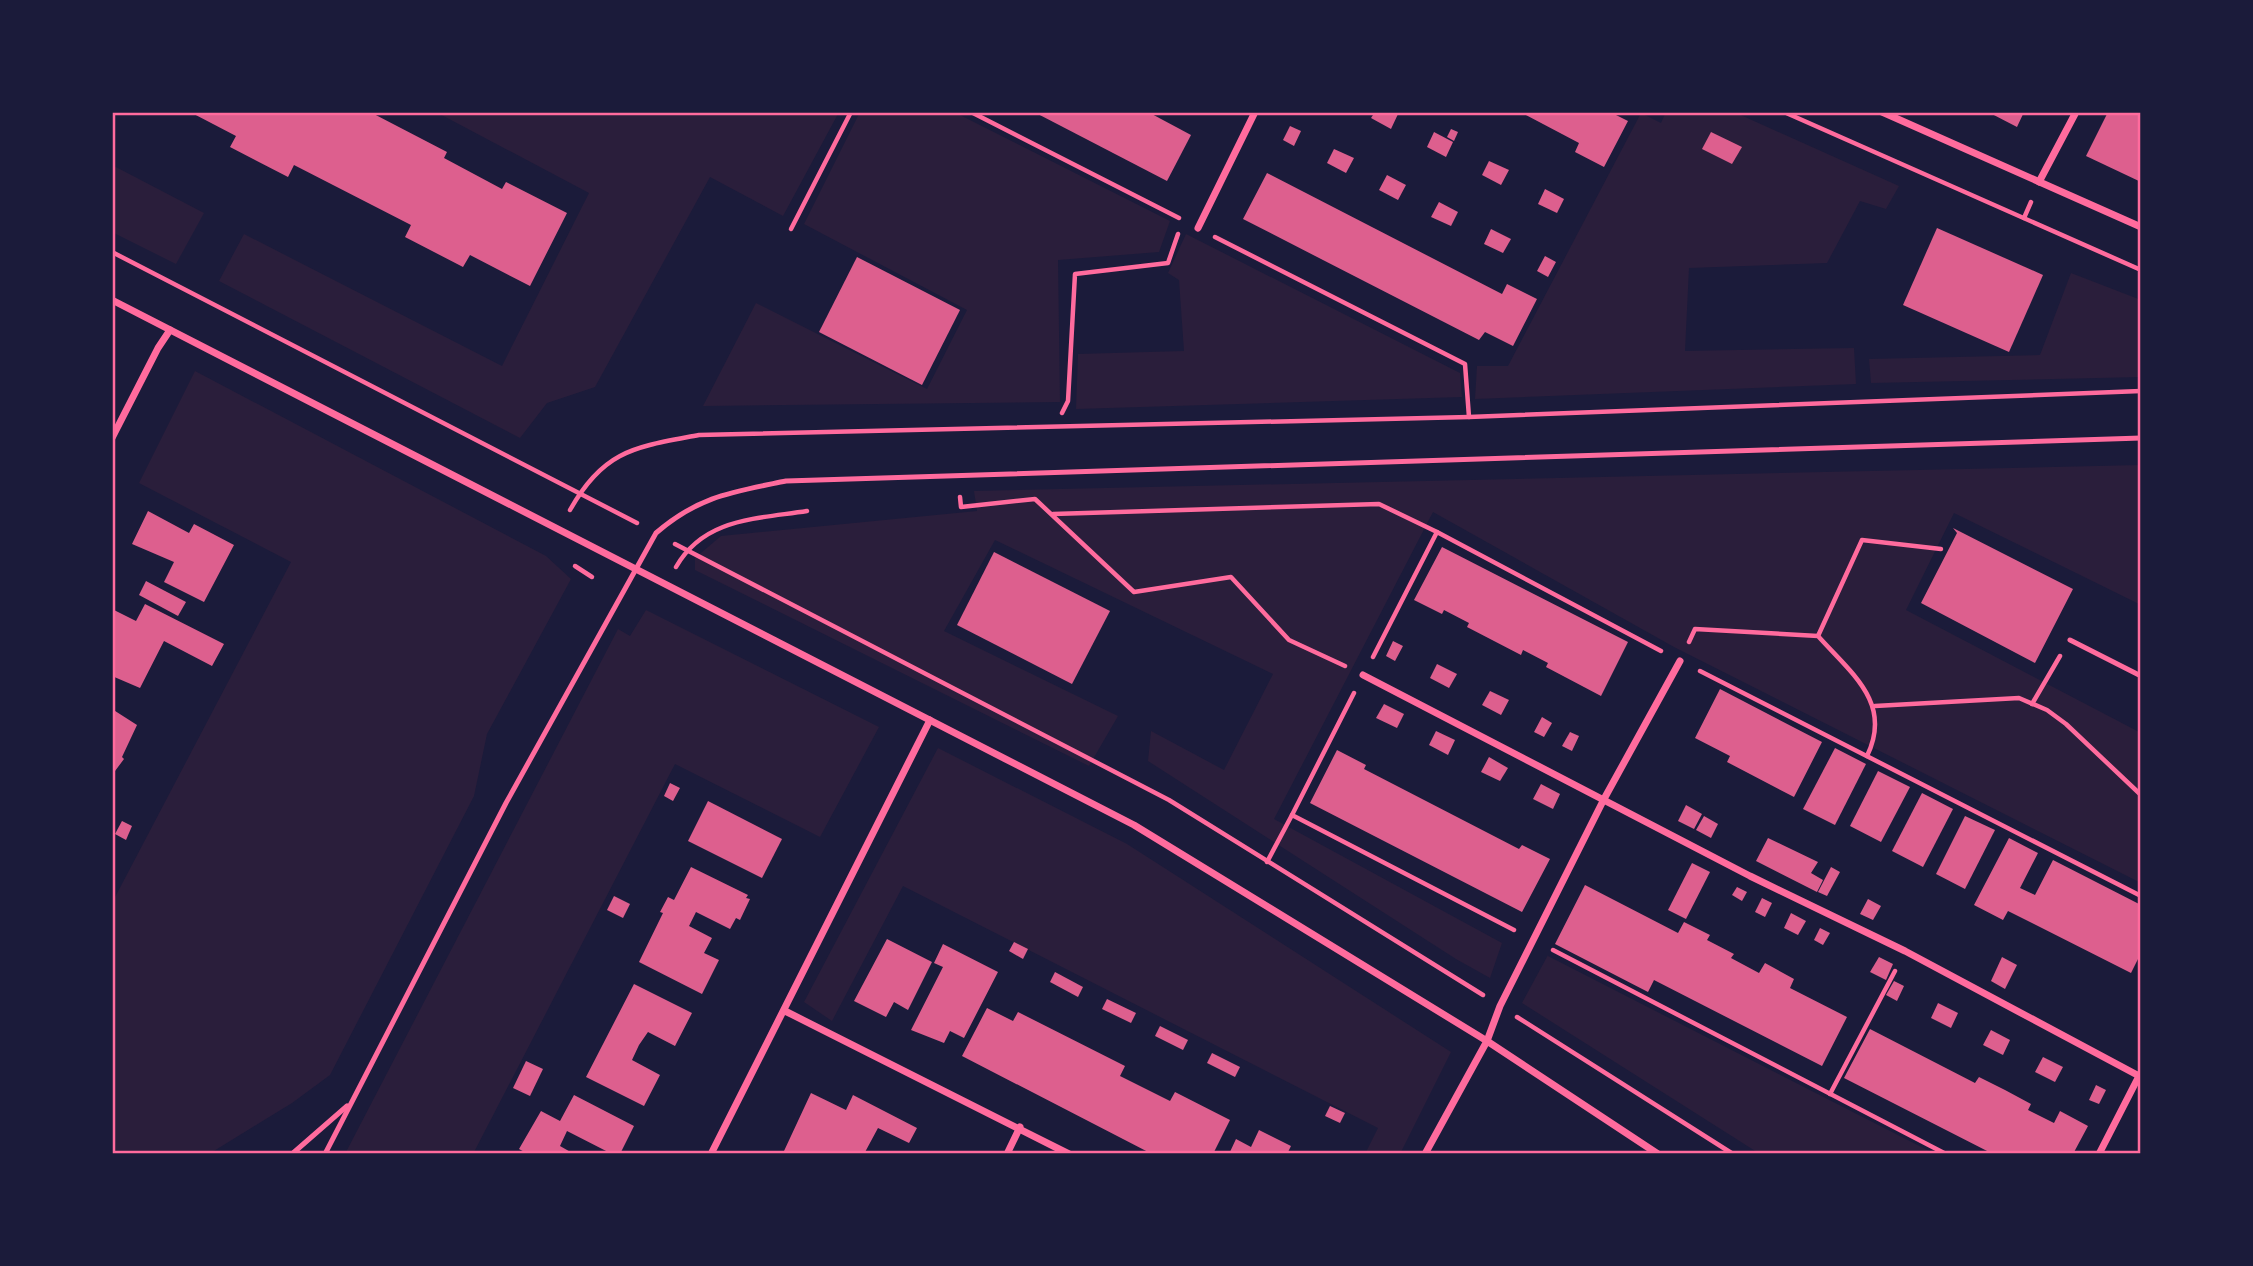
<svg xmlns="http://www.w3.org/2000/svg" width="2253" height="1266" font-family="Raleway,sans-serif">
  <rect width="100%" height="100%" fill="#1b1b3a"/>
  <g fill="#2a1e3b">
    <path d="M436 112H839L783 216 710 177 595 387 547 403 520 438 219 281 244 234 502 366 589 193Z"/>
    <path d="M860 112H954L1170 221 1159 252 1058 260 1060 402 703 406 756 303 927 389 967 310 804 224Z"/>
    <path d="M1666 112H1734L1899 186 1886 209 1860 201 1827 263 1689 268 1685 351 1854 348 1856 384 1475 399 1477 366H1508L1641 113 1661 123Z"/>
    <path d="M112 165 204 213 176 264 112 232Z"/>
    <path d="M1186 234 1460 373 1462 397 1076 409 1078 354 1184 351 1179 280 1168 273Z"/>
    <path d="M2071 273 2141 300V377L1871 383 1869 359 2040 355Z"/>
    <path d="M195 371 546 556 571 579 487 734 474 796 330 1075 292 1103 209 1154H112V903L291 562 139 483Z"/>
    <path d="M2141 465V605L1954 513 1906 610 2141 733V883L1674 647 1433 512 1274 819 1502 943 1490 978 1456 959 1148 761 1151 731 1224 770 1273 674 995 540 944 631 1118 716 1089 766 695 570V558L721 536 977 511 974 491Z"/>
    <path d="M646 610 879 727 820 837 675 764 473 1154H345L618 629 630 636Z"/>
    <path d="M938 748 1127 844 1451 1052 1400 1154H1365L1378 1128 903 886 832 1021 804 1002Z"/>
    <path d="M1548 955V956L1935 1154H1760L1522 1003Z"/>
  </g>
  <g fill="#dd5f8e">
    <path d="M190 112H370L447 152 444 158 502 189 506 182 567 213 530 286 470 255 463 267 405 237 411 225 294 165 288 177 230 147 236 136Z"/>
    <path d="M1034 112H1148L1191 135 1167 181Z"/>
    <path d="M1375 112H1394L1398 114 1391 129 1371 118Z"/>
    <path d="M1520 112H1610L1628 121 1604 167 1575 152 1579 143Z"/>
    <path d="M1988 112H2024L2017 127Z"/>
    <path d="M2108 112H2141V182L2086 156Z"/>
    <path d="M1290 126 1301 131 1294 146 1283 140Z"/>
    <path d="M1451 129 1458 132 1454 141 1447 137Z"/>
    <path d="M1434 132 1453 142 1446 157 1427 147Z"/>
    <path d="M1711 132 1742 147 1732 164 1702 149Z"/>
    <path d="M1334 149 1354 158 1346 173 1327 163Z"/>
    <path d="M1489 161 1509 170 1501 185 1482 175Z"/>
    <path d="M1267 173 1502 294 1507 284 1537 299 1513 346 1485 332 1479 340 1243 219Z"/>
    <path d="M1387 175 1406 185 1398 200 1379 190Z"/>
    <path d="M1545 189 1564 199 1557 213 1538 204Z"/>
    <path d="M1439 202 1458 212 1451 226 1431 217Z"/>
    <path d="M1937 228 2043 275 2009 352 1903 305Z"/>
    <path d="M1491 229 1511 239 1503 253 1484 244Z"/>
    <path d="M1545 256 1556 262 1548 277 1537 271Z"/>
    <path d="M857 257 960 310 922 385 819 332Z"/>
    <path d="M148 511 189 533 194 524 234 545 204 602 164 582 174 562 132 544Z"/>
    <path d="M1953 528 2073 589 2035 663 1921 603 1957 533Z"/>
    <path d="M1442 547 1628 642 1601 696 1546 667 1548 663 1523 650 1521 655 1467 627 1469 623 1444 610 1442 614 1414 600Z"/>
    <path d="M994 552 1110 611 1072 684 957 625Z"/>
    <path d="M146 581 186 602 178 616 139 595Z"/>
    <path d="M145 604 224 644 212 666 164 641 140 688 112 676V609L136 621Z"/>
    <path d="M1393 641 1403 646 1395 661 1386 656Z"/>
    <path d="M1437 664 1457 674 1449 688 1430 678Z"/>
    <path d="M1720 689 1822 742 1794 797 1727 762 1730 756 1695 738Z"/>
    <path d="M1490 691 1509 700 1501 715 1482 705Z"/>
    <path d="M1384 704 1404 714 1397 728 1376 718Z"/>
    <path d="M112 709 137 725 122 757 124 759 112 775Z"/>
    <path d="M1542 717 1552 723 1544 737 1534 732Z"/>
    <path d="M1436 731 1455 740 1448 755 1429 745Z"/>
    <path d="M1570 732 1579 736 1572 751 1562 746Z"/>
    <path d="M1835 748 1866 764 1835 825 1803 809Z"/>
    <path d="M1337 750 1366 765 1364 769 1519 849 1522 845 1550 859 1522 912 1310 803Z"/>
    <path d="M1489 757 1508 768 1500 781 1481 772Z"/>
    <path d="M1878 771 1910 787 1881 842 1850 826Z"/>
    <path d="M670 783 680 788 673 801 664 796Z"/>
    <path d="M1541 784 1560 794 1553 809 1533 799Z"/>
    <path d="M1922 793 1953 809 1923 867 1892 851Z"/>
    <path d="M708 801 782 839 762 878 688 841Z"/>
    <path d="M1686 805 1702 814 1694 829 1678 821Z"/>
    <path d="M1704 816 1718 824 1711 838 1696 830Z"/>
    <path d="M1965 816 1995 830 1965 889 1936 874Z"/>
    <path d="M122 821 132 826 126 840 115 834Z"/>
    <path d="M1768 838 1818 862 1811 873 1823 880 1817 892 1756 861Z"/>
    <path d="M2009 838 2038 853 2020 888 2035 895 2053 860 2141 905V953L2131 973 2008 911 2003 920 1974 905Z"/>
    <path d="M1692 863 1710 872 1686 919 1668 910Z"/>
    <path d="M691 867 748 895 746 898 750 899 740 920 736 918 730 929 696 912 689 926 712 938 704 953 719 960 702 994 639 962 663 913 660 912 668 897 674 900Z"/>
    <path d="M1831 867 1840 872 1827 896 1818 892Z"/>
    <path d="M1585 885 1678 933 1684 922 1710 935 1707 940 1734 954 1731 958 1759 973 1765 963 1794 979 1790 988 1847 1017 1822 1066 1654 980 1648 992 1555 944Z"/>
    <path d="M1737 887 1747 892 1742 901 1732 895Z"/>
    <path d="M614 896 630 904 623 918 607 910Z"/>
    <path d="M1762 898 1772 903 1765 917 1755 912Z"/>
    <path d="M1868 899 1881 906 1873 920 1860 914Z"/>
    <path d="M1791 913 1806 921 1798 935 1784 928Z"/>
    <path d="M1820 928 1830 933 1823 945 1814 940Z"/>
    <path d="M887 939 932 962 908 1010 894 1002 886 1017 854 1001Z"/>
    <path d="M1014 942 1028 949 1023 959 1009 951Z"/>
    <path d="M943 944 998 972 964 1038 950 1031 944 1043 911 1030 943 967 934 963Z"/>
    <path d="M1879 957 1893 964 1886 980 1870 972Z"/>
    <path d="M2002 957 2017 965 2005 989 1991 981Z"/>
    <path d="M1055 972 1083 987 1078 997 1050 982Z"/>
    <path d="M1894 981 1904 986 1897 1001 1886 995Z"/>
    <path d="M634 984 692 1013 675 1046 648 1032 639 1045 632 1060 660 1075 644 1106 586 1077Z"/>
    <path d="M1107 999 1136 1013 1131 1023 1102 1009Z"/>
    <path d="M1938 1003 1958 1013 1951 1028 1931 1018Z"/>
    <path d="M987 1008 1013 1021 1018 1012 1125 1066 1120 1076 1170 1101 1175 1092 1230 1120 1213 1154H1152L962 1056Z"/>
    <path d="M1160 1026 1188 1040 1183 1050 1155 1036Z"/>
    <path d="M1870 1029 1975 1083 1979 1077 2005 1090 2031 1104 2028 1110 2054 1123 2060 1111 2088 1126 2073 1154H1993L1844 1078Z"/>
    <path d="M1991 1030 2010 1040 2003 1055 1983 1045Z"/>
    <path d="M1212 1053 1240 1067 1235 1077 1207 1063Z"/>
    <path d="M2043 1057 2063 1067 2055 1082 2035 1072Z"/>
    <path d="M526 1061 543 1069 530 1096 513 1088Z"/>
    <path d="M2096 1085 2106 1090 2099 1104 2089 1100Z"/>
    <path d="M811 1093 846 1110 853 1095 917 1128 909 1143 878 1128 864 1154H790L784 1151Z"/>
    <path d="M574 1095 634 1126 620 1154H612L567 1131 560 1146 574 1154H528L519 1149 541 1111 560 1121Z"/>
    <path d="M1330 1106 1345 1113 1340 1123 1325 1116Z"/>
    <path d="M1259 1130 1291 1146 1287 1154H1229L1236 1139 1251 1147Z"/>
  </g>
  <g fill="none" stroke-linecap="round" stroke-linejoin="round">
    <g stroke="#ff6b9d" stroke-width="4.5">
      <path d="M971 112 1179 218"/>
      <path d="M1784 112 2141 270"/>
      <path d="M2024 218 2031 202"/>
      <path d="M791 229 851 112"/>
      <path d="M1215 237 1465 364 1469 417"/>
      <path d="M112 252 637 523"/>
      <path d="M1062 413 1068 401 1075 274 1168 263 1178 234"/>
      <path d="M960 497 961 507 1035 499 1134 592 1231 577 1289 640 1345 666"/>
      <path d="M570 510C604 449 636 447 699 435L1469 417 2141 391"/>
      <path d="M1053 514 1379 504 1437 532"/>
      <path d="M675 544 1169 800 1483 995"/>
      <path d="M575 566 592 577"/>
      <path d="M676 567C704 518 756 519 807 511"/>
      <path d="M1818 636 1862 540 1941 549"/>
      <path d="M1689 642 1695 629 1818 636C1851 673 1893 703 1867 756"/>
      <path d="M1373 657 1437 532 1661 651"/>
      <path d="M1700 671 2141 896"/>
      <path d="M1354 693 1292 815 1514 930"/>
      <path d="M2032 704 2060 656"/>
      <path d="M1875 706 2019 698 2047 710 2066 724 2141 795"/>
      <path d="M1267 862 1292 815"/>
      <path d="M1553 950 1946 1154"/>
      <path d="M1517 1017 1733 1154"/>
      <path d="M1830 1094 1895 971"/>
    </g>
    <g stroke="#ff6b9d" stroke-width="5">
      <path d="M2070 640 2141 676"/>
      <path d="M292 1154 347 1106"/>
      <path d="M325 1154 506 803 656 533C699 496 732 492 786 481L2141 438"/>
    </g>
    <g stroke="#ff6b9d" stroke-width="7">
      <path d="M1882 112 2141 227"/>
      <path d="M2039 182 2076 112"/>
      <path d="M1198 228 1255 112"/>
      <path d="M112 300 1134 825 1487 1041 1658 1154"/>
      <path d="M112 438 158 348 170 330"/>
      <path d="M1363 675 1750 876 1905 951 2141 1077"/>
      <path d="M785 1011 1069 1154"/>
      <path d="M711 1154 930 720"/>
      <path d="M1007 1154 1020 1127"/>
      <path d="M1425 1154 1487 1041 1500 1006 1604 799 1680 661"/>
      <path d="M2099 1154 2140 1074"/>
    </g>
  </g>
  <rect width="2253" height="1266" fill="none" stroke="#1b1b3a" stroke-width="228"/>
  <rect x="114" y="114" width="2025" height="1038" fill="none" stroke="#ff6b9d" stroke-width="2.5"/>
</svg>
